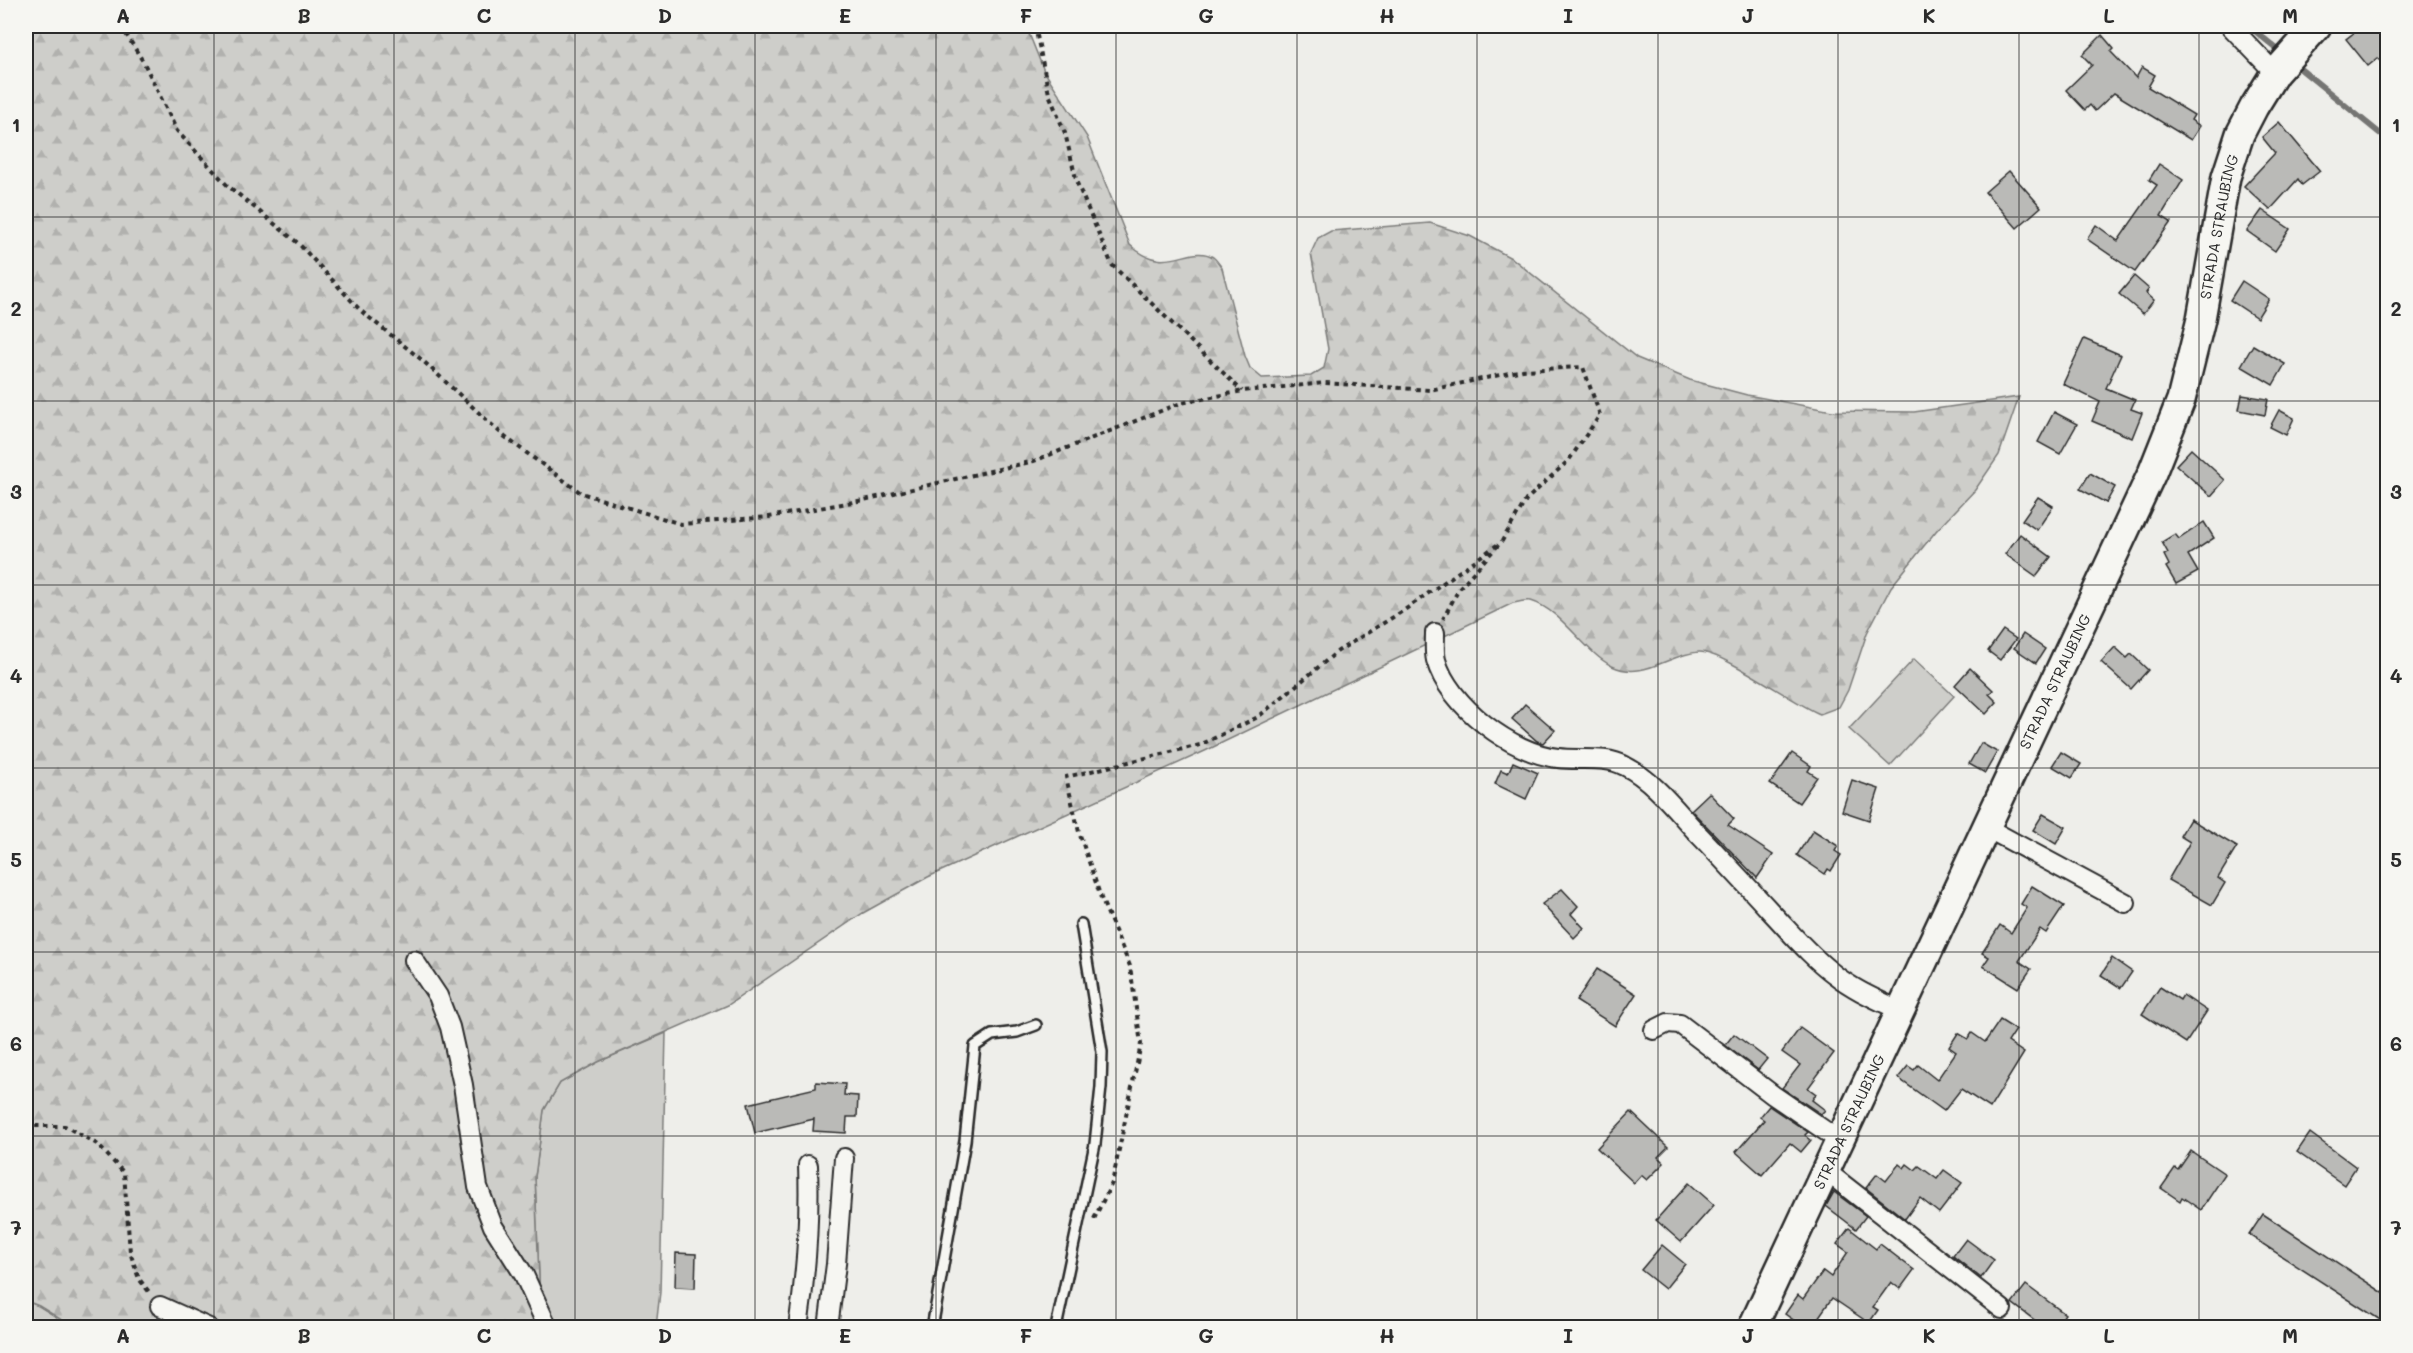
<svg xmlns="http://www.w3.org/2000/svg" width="2413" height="1353" font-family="Mali,sans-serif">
  <defs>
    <pattern id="forest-firs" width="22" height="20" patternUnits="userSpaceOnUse" patternTransform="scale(1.5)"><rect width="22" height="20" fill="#cececa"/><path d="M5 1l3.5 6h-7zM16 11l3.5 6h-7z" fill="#b1b1ae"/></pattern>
  </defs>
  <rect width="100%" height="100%" fill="#eeeeea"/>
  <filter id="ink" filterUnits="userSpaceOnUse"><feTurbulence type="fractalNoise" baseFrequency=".0167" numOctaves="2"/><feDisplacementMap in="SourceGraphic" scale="12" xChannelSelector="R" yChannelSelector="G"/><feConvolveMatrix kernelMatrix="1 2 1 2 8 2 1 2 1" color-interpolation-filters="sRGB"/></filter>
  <g filter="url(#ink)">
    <g fill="#cececa" stroke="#7c7c7a" stroke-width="1.5">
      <path d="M1914 659 1954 696 1890 766 1849 729Z"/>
      <path d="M666 1033 660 1292 656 1327 541 1328 535 1177 544 1110 560 1083 598 1062Z"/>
      <path d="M26 1301 39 1306 73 1327H26Z"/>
    </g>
    <path fill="url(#forest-firs)" stroke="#7c7c7a" stroke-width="1.5" d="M26 26H1026L1044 71 1087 137 1130 245C1166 278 1189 243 1213 257 1216 259 1220 265 1222 268L1245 356 1250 368 1262 378 1311 376 1324 368 1328 349 1311 253 1318 238 1331 231 1430 223 1470 236 1513 259 1637 358 1690 380 1747 395 1832 411 1914 412 2019 397 1999 455 1975 490 1936 531 1891 587 1867 633 1848 690 1839 707 1820 714C1793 703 1722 651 1699 652 1668 654 1644 681 1612 666 1585 653 1562 610 1531 601 1526 600 1519 602 1513 603L1205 751 928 877 863 913 728 1005 598 1062 560 1083 544 1110 535 1177 541 1327H73L39 1306 26 1301Z"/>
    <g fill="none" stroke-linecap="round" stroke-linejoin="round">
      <g stroke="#757573" stroke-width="6">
        <path d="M2249 26 2283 54"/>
        <path d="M2293 63 2388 140"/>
      </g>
    </g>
    <g fill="#babab7" stroke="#2b2b2b" stroke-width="1.5">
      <path d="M2363 26H2388V68L2378 58 2368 66 2346 39Z"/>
      <path d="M2102 35 2114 49 2111 52 2136 78 2142 67 2155 75 2148 87 2194 115 2191 120 2200 126 2191 140 2114 93 2095 111 2090 105 2085 110 2066 90 2092 65 2082 55Z"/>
      <path d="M2279 122 2320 171 2302 185 2298 179 2270 210 2244 186 2275 153 2262 137Z"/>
      <path d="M2159 164 2183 180 2161 216 2171 222 2135 272 2087 239 2096 225 2118 241 2157 185 2149 180Z"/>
      <path d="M2009 171 2041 207 2017 228 1985 192Z"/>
      <path d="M2262 210 2290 229 2275 251 2247 231Z"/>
      <path d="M2134 276 2149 289 2146 293 2154 300 2143 314 2119 294Z"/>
      <path d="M2242 281 2269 299 2257 318 2230 300Z"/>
      <path d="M2084 339 2121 355 2106 388 2135 400 2131 409 2142 413 2132 438 2092 421 2100 402 2063 384Z"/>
      <path d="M2253 345 2285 364 2273 385 2241 366Z"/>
      <path d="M2242 395 2268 399 2265 415 2239 410Z"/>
      <path d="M2279 410 2294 418 2286 435 2270 427Z"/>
      <path d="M2054 412 2077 424 2060 454 2038 442Z"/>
      <path d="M2191 449 2225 480 2211 496 2176 465Z"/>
      <path d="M2090 473 2115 487 2106 503 2080 489Z"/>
      <path d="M2038 497 2053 506 2037 530 2022 520Z"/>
      <path d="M2204 522 2214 538 2188 555 2198 572 2176 584 2166 567 2169 565 2164 555 2168 553 2162 542 2175 534 2179 539Z"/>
      <path d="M2020 534 2051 557 2036 576 2005 554Z"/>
      <path d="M2003 630 2016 639 2000 660 1988 651Z"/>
      <path d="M2023 634 2045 649 2036 663 2014 648Z"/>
      <path d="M2115 647 2127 658 2131 654 2148 670 2131 689 2101 662Z"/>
      <path d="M1970 668 1993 690 1989 694 1997 702 1986 714 1955 685Z"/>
      <path d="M1525 704 1555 730 1543 743 1537 741 1512 719Z"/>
      <path d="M1981 743 1997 752 1985 773 1969 764Z"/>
      <path d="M2061 752 2081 764 2072 778 2052 766Z"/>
      <path d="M1792 753 1811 766 1808 771 1817 777 1799 803 1770 784Z"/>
      <path d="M1513 762 1538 773 1526 799 1495 784 1501 770 1508 773Z"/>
      <path d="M1852 780 1879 789 1869 820 1842 811Z"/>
      <path d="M1709 793 1734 819 1728 825 1773 855 1757 878 1691 810Z"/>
      <path d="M2043 814 2066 827 2056 844 2033 830Z"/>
      <path d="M2190 819 2237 847 2218 878 2225 883 2212 905 2168 880 2190 842 2180 836Z"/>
      <path d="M1813 830 1838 846 1835 851 1841 855 1831 871 1828 869 1825 874 1797 855Z"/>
      <path d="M2032 886 2064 906 2046 933 2040 929 2019 961 2031 969 2018 988 1983 966 1989 957 1982 953 2000 925 2011 933 2027 908 2021 904Z"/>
      <path d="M1562 889 1578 906 1571 914 1584 928 1574 938 1542 904Z"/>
      <path d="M2112 958 2132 972 2121 988 2101 975Z"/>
      <path d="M1597 969 1636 994 1615 1026 1576 1001Z"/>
      <path d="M2160 987 2180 1000 2183 995 2207 1011 2186 1043 2142 1014Z"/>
      <path d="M2000 1020 2016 1030 2008 1042 2024 1053 1990 1108 1961 1089 1944 1111 1898 1078 1908 1066 1914 1070 1918 1065 1937 1080 1956 1052 1949 1047 1958 1033 1968 1039 1972 1033 1985 1042Z"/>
      <path d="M1800 1028 1834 1053 1808 1088 1816 1094 1812 1100 1825 1110 1821 1114 1782 1088 1800 1065 1782 1052Z"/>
      <path d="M1734 1034 1767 1059 1758 1070 1725 1045Z"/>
      <path d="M816 1082 845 1084 844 1095 858 1096 857 1117H847L846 1133 813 1131 814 1119 755 1133 748 1104 816 1088Z"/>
      <path d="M1769 1106 1808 1132 1805 1135 1811 1140 1801 1152 1790 1143 1762 1175 1736 1152 1764 1120 1760 1117Z"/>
      <path d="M1631 1112 1668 1147 1658 1157 1664 1163 1647 1180 1641 1175 1634 1183 1597 1148Z"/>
      <path d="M2310 1133 2356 1167 2344 1185 2297 1152Z"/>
      <path d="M2191 1151 2225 1174 2201 1210 2182 1197 2180 1201 2161 1188 2175 1168 2178 1170Z"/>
      <path d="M1899 1164 1904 1168 1907 1164 1915 1170 1919 1166 1937 1179 1944 1170 1962 1183 1939 1213 1920 1198 1905 1219 1866 1188 1877 1174 1886 1181Z"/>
      <path d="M1689 1183 1714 1205 1681 1242 1656 1220Z"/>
      <path d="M1834 1192 1866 1216 1856 1229 1826 1206Z"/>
      <path d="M2263 1214 2388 1296V1325L2249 1235Z"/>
      <path d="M1849 1228 1876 1249 1880 1244 1914 1270 1900 1289 1891 1282 1873 1307 1878 1310 1869 1323 1832 1298 1811 1328H1805L1785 1314 1798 1295 1803 1299 1823 1271 1831 1277 1848 1252 1837 1244Z"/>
      <path d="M1966 1239 1994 1260 1981 1278 1953 1256Z"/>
      <path d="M1662 1245 1685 1264 1665 1289 1641 1270Z"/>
      <path d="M676 1253 696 1254 695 1288 675 1287Z"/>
      <path d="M2026 1285 2065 1314 2055 1328H2045L2012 1303Z"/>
    </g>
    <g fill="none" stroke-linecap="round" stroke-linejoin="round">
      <g stroke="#2b2b2b" stroke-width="14">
        <g id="lane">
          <path d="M932 1328 965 1141 975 1046 992 1035 1017 1032 1036 1025"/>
          <path d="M1056 1328 1095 1144 1101 1087 1102 1052 1081 924"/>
        </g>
      </g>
      <g stroke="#2b2b2b" stroke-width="22">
        <g id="street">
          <path d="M2230 26 2275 73"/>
          <path d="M1435 633C1435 641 1434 652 1436 660 1448 705 1513 754 1558 758 1579 761 1605 755 1625 766 1655 781 1678 813 1701 837 1725 862 1749 888 1772 913 1792 934 1810 956 1834 974 1854 990 1878 1000 1901 1011"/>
          <path d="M1987 828 2126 903"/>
          <path d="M414 960 438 996 450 1027 463 1085 478 1187 493 1226 524 1275 548 1328"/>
          <path d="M1654 1030 1668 1023 1680 1024 1773 1095 1840 1141"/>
          <path d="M1826 1171 2002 1309"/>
          <path d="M160 1306 209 1328"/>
          <path d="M798 1328C806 1274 810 1220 808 1165"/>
          <path d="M828 1328 836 1264 844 1158"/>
        </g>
      </g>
      <g stroke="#2b2b2b" stroke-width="32">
        <g id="secondary">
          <path id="s1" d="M1752 1328 2152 473 2181 400 2201 319 2226 177 2240 134 2254 107 2275 73 2317 26"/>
        </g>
      </g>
      <g stroke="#2b2b2b" stroke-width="4" stroke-dasharray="4.5 4.5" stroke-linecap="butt">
        <path d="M121 26 144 63 177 131 227 185 299 244 361 311 422 360 505 437 581 493 681 524 769 517 864 500 1034 461 1181 403 1243 391 1325 383 1430 390 1523 370 1583 367 1600 415 1569 460 1526 500 1502 541 1460 587 1443 619"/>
        <path d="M1035 26 1049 94 1065 133 1077 183 1112 265 1242 391"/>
        <path d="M26 1126H65L97 1144 124 1173 130 1252 139 1279 150 1293"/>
        <path d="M1094 1219 1112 1183 1141 1044 1130 966 1101 898 1079 832 1066 777 1200 745 1258 717 1338 651 1403 611 1497 545"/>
      </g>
      <use href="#lane" stroke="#f6f6f2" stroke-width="9"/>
      <use href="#street" stroke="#f6f6f2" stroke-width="18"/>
      <use href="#secondary" stroke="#f6f6f2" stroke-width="27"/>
    </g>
  </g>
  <path fill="none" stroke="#2b2b2b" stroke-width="1.5" stroke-opacity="0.55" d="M214 26V1328M394 26V1328M575 26V1328M755 26V1328M936 26V1328M1116 26V1328M1297 26V1328M1477 26V1328M1658 26V1328M1838 26V1328M2019 26V1328M2199 26V1328M26 217H2388M26 401H2388M26 585H2388M26 768H2388M26 952H2388M26 1136H2388"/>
  <g text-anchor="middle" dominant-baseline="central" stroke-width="4.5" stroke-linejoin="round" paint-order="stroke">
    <g font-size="15" fill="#2b2b2b" stroke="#f6f6f2">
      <text stroke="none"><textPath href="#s1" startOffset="1200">STRADA STRAUBING</textPath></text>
      <text stroke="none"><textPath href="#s1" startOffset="714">STRADA STRAUBING</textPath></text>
      <text stroke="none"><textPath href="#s1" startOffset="228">STRADA STRAUBING</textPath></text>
    </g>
  </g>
  <rect width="2413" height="1353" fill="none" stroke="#f6f6f2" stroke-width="66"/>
  <rect x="33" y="33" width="2347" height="1287" fill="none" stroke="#2b2b2b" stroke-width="2"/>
  <g font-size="20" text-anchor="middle" font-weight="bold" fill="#2b2b2b">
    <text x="123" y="23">A</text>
    <text x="304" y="23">B</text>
    <text x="484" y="23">C</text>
    <text x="665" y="23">D</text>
    <text x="845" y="23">E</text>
    <text x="1026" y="23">F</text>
    <text x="1206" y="23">G</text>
    <text x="1387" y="23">H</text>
    <text x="1568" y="23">I</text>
    <text x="1748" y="23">J</text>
    <text x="1929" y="23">K</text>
    <text x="2109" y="23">L</text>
    <text x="2290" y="23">M</text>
    <text x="16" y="132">1</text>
    <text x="2396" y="132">1</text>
    <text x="16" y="316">2</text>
    <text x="2396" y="316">2</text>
    <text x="16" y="499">3</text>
    <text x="2396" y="499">3</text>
    <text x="16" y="683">4</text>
    <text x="2396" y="683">4</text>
    <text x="16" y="867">5</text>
    <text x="2396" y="867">5</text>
    <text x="16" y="1051">6</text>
    <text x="2396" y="1051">6</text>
    <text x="16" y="1235">7</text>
    <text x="2396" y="1235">7</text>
    <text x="123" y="1343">A</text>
    <text x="304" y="1343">B</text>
    <text x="484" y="1343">C</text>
    <text x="665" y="1343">D</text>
    <text x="845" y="1343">E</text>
    <text x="1026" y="1343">F</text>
    <text x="1206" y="1343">G</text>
    <text x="1387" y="1343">H</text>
    <text x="1568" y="1343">I</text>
    <text x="1748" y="1343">J</text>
    <text x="1929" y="1343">K</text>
    <text x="2109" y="1343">L</text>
    <text x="2290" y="1343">M</text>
  </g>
</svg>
